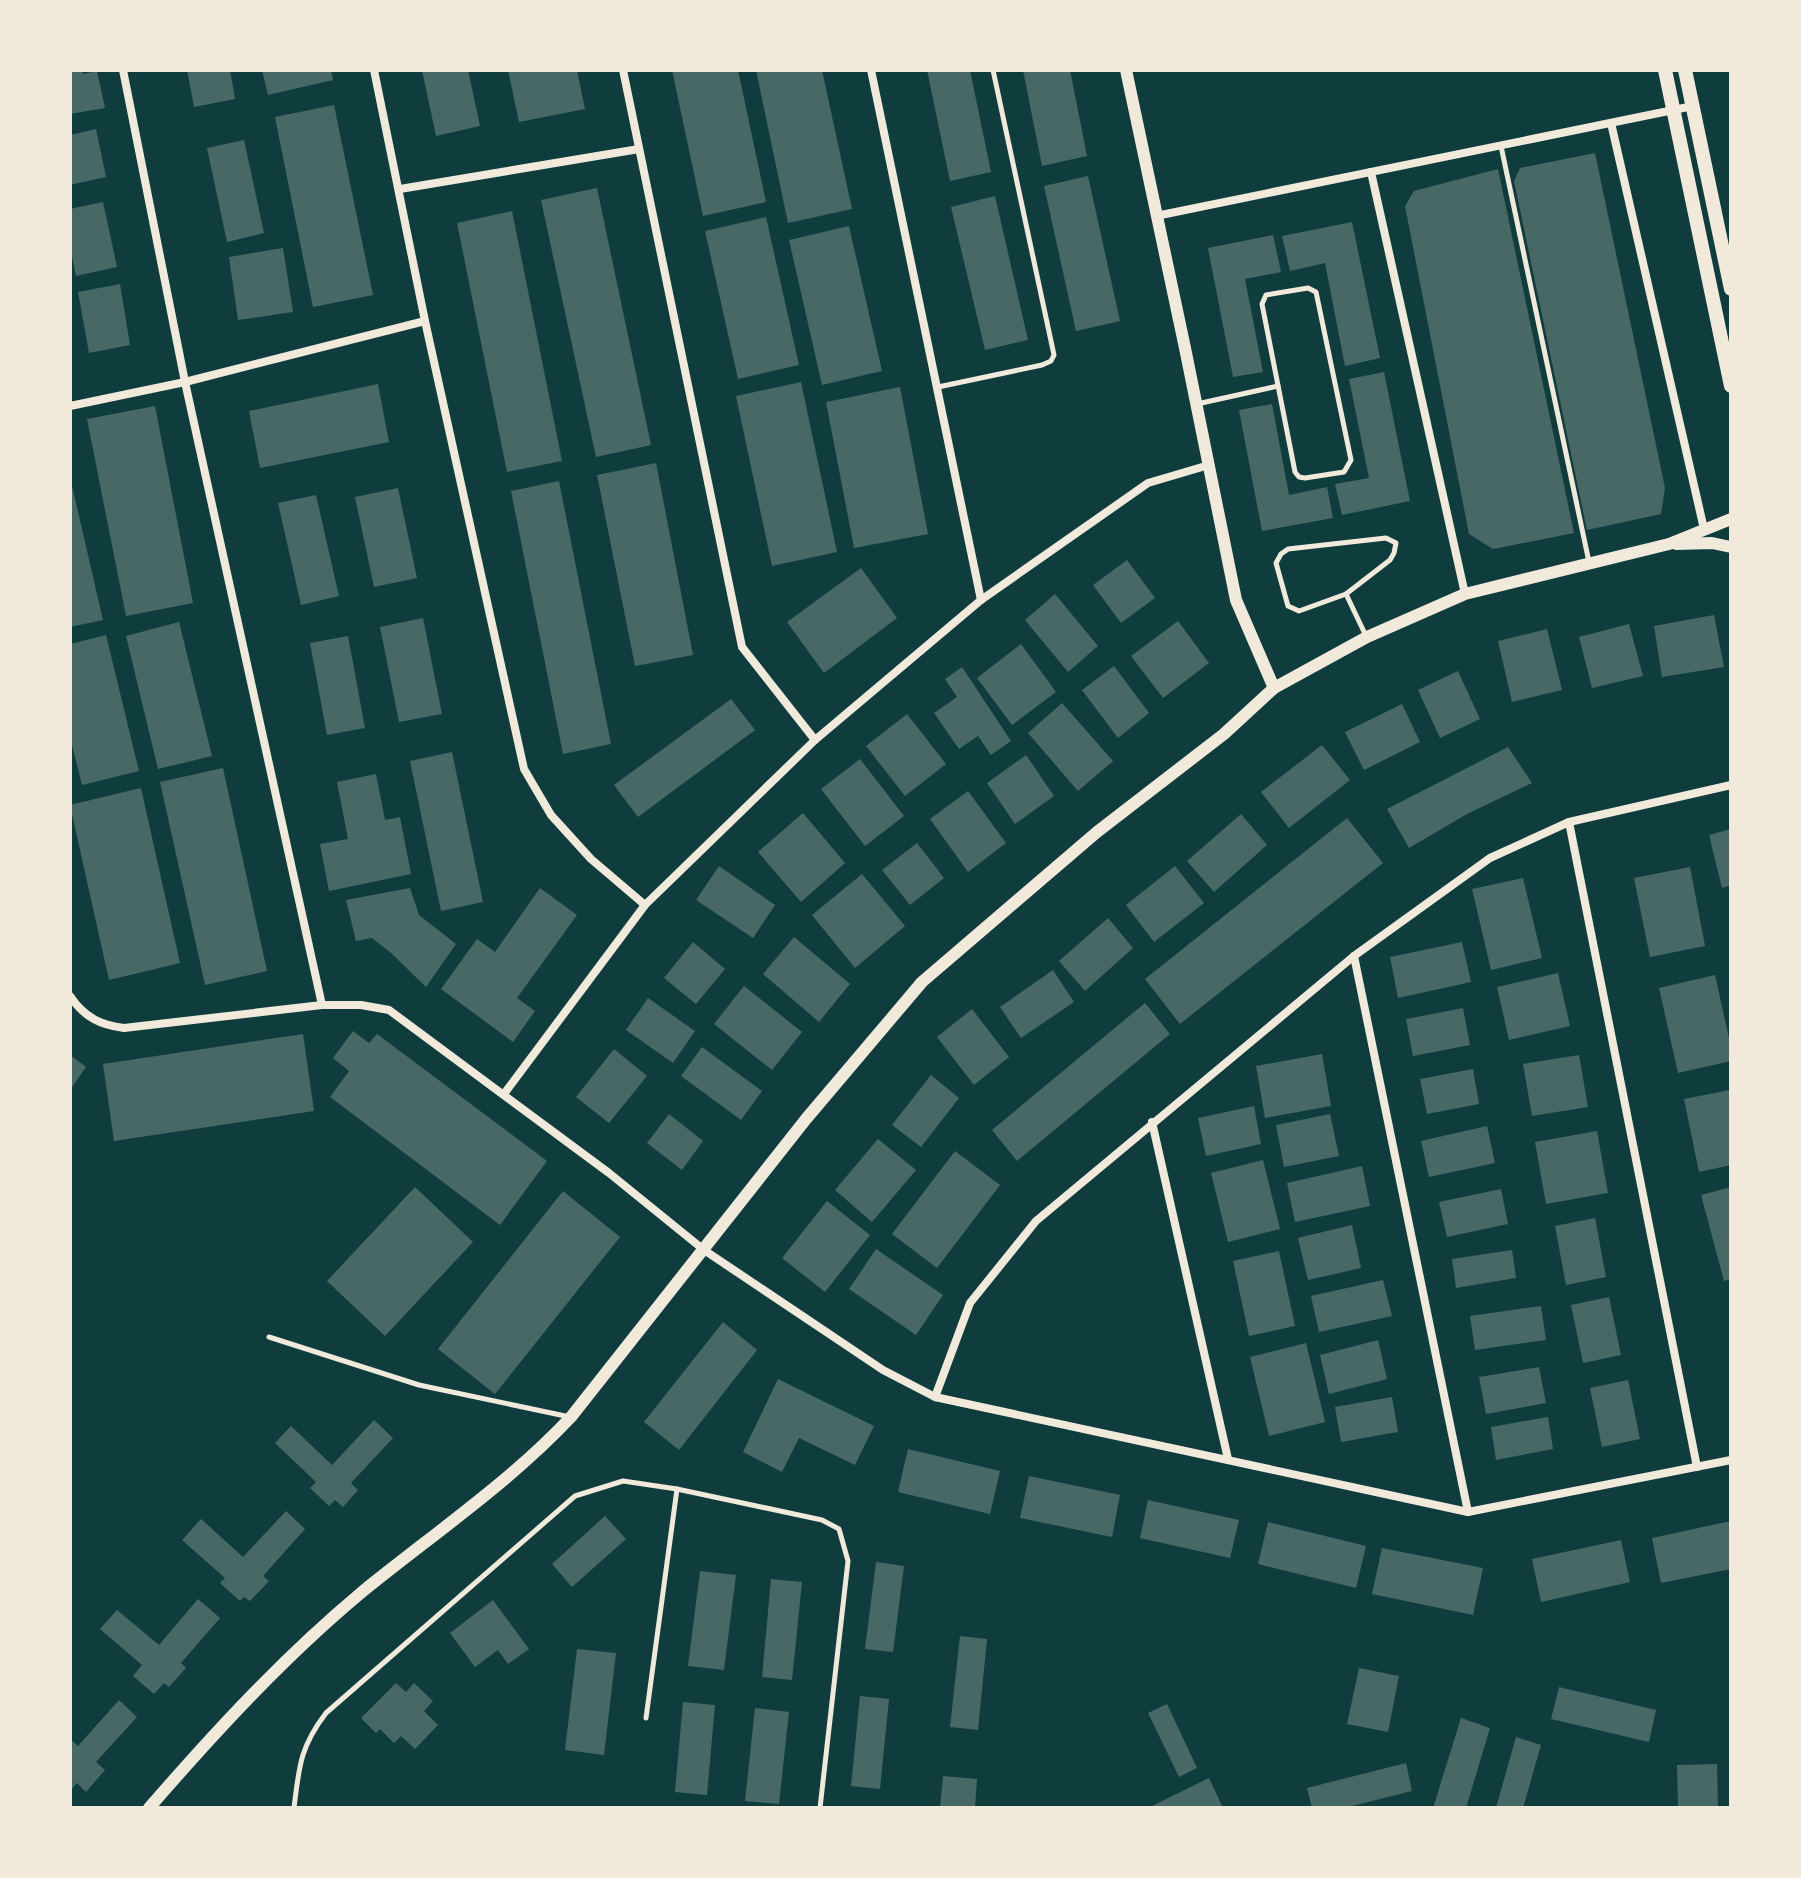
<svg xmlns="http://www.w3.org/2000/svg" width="1801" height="1878" font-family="'Work Sans',sans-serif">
  <rect width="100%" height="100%" fill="#0f3d3e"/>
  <g fill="#486865">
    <path d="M70 70H82L83 74 97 71 105 108 70 114Z"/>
    <path d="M187 70H230L235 99 194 107Z"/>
    <path d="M262 70H331L333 80 268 95Z"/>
    <path d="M422 70H468L480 126 436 136Z"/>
    <path d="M508 70H577L585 109 519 122Z"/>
    <path d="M672 70H738L766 202 703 216Z"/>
    <path d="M756 70H822L852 209 788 223Z"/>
    <path d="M927 70H970L991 172 950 181Z"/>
    <path d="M1023 70H1070L1087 156 1042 166Z"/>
    <path d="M334 105 373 295 313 307 275 117Z"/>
    <path d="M96 129 106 177 70 185V135Z"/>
    <path d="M244 140 264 233 227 242 207 148Z"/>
    <path d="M1595 153 1665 488 1661 514 1587 530 1514 181 1520 168Z"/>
    <path d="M1498 169 1574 533 1493 549 1469 534 1405 206 1414 191Z"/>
    <path d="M1088 176 1120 321 1076 331 1044 186Z"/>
    <path d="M597 188 651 445 596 457 541 200Z"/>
    <path d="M995 196 1028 340 985 350 951 207Z"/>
    <path d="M103 202 117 267 76 276 70 246V209Z"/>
    <path d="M512 211 562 461 507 472 457 223Z"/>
    <path d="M766 217 799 365 738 379 705 231Z"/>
    <path d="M1352 222 1380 358 1345 366 1325 263 1290 271 1282 236Z"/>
    <path d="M849 226 882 371 822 385 789 240Z"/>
    <path d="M1273 235 1281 272 1245 279 1263 372 1233 377 1208 248Z"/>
    <path d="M283 248 293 312 238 320 229 257Z"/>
    <path d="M120 284 130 345 89 353 78 292Z"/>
    <path d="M1384 372 1410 501 1342 515 1335 484 1369 478 1349 379Z"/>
    <path d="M801 382 837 552 772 566 736 396Z"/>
    <path d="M378 384 389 442 260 468 249 411Z"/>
    <path d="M900 387 928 534 854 548 826 402Z"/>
    <path d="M1272 404 1289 495 1327 487 1333 518 1262 531 1239 410Z"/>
    <path d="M155 406 193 603 126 616 87 419Z"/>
    <path d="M656 463 693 655 635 666 597 475Z"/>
    <path d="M70 477 103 620 70 627Z"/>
    <path d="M559 481 611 744 563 754 511 491Z"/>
    <path d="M398 488 417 578 374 587 355 497Z"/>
    <path d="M316 495 339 596 301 605 278 503Z"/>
    <path d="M1127 560 1155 598 1121 623 1093 585Z"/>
    <path d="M861 568 897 618 824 673 787 622Z"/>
    <path d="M1055 594 1098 646 1068 672 1025 620Z"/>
    <path d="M1714 615 1724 667 1662 677 1654 626Z"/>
    <path d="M423 618 442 714 399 722 380 627Z"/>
    <path d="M1178 621 1209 663 1163 698 1131 656Z"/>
    <path d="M179 622 212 756 158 769 126 636Z"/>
    <path d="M1629 624 1643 676 1592 688 1579 637Z"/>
    <path d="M1547 629 1562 690 1512 702 1498 641Z"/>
    <path d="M106 635 139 771 82 785 70 737V644Z"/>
    <path d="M348 636 365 728 327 735 310 643Z"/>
    <path d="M1021 644 1056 692 1012 725 977 678Z"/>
    <path d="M1114 666 1149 713 1118 738 1082 690Z"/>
    <path d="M962 667 1011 741 991 755 978 736 959 749 934 713 957 697 945 679Z"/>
    <path d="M1458 671 1480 719 1440 738 1418 690Z"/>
    <path d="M731 699 755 730 638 817 614 785Z"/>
    <path d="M1062 703 1113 761 1078 791 1028 733Z"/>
    <path d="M1402 704 1420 742 1364 770 1345 732Z"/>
    <path d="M907 714 946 764 905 796 866 746Z"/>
    <path d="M1322 745 1350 780 1289 828 1261 792Z"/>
    <path d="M1508 747 1532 783 1467 814 1409 848 1387 809Z"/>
    <path d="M452 752 483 902 441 911 410 761Z"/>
    <path d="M1026 755 1054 796 1015 824 987 783Z"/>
    <path d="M860 759 904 816 865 846 821 789Z"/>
    <path d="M223 768 267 971 205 985 160 782Z"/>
    <path d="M376 774 385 820 400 817 411 874 329 891 320 844 348 839 337 782Z"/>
    <path d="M141 788 180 963 109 980 70 805Z"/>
    <path d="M968 791 1006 843 968 872 930 819Z"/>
    <path d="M803 813 845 863 801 902 758 852Z"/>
    <path d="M1241 814 1267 845 1214 892 1187 861Z"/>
    <path d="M1347 818 1383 863 1180 1024 1145 979Z"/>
    <path d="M1731 829V885L1722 888 1709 835Z"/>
    <path d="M917 843 944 878 910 905 882 870Z"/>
    <path d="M719 866 775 905 753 938 696 900Z"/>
    <path d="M1175 866 1204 903 1154 942 1126 905Z"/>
    <path d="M1690 867 1705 946 1650 957 1634 878Z"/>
    <path d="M862 874 905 926 855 968 812 915Z"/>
    <path d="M1523 878 1542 958 1491 970 1472 889Z"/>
    <path d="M410 888 419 915 456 944 426 987 391 953 372 938 356 941 346 900Z"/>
    <path d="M540 888 577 915 517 998 535 1011 513 1042 441 989 477 939 495 952Z"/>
    <path d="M1108 918 1133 948 1085 991 1059 961Z"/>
    <path d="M794 937 850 984 819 1022 763 974Z"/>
    <path d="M693 942 725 969 696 1004 664 978Z"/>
    <path d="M1462 942 1471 982 1398 998 1390 957Z"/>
    <path d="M1053 970 1074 1002 1021 1038 1000 1007Z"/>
    <path d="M1558 973 1570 1026 1509 1040 1497 987Z"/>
    <path d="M1715 975 1731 1047V1061L1678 1073 1659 988Z"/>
    <path d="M744 986 802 1032 772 1070 714 1024Z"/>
    <path d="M648 998 695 1031 673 1063 626 1030Z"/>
    <path d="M1145 1003 1170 1034 1017 1161 992 1130Z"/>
    <path d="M1463 1008 1470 1045 1413 1056 1406 1019Z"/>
    <path d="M972 1009 1009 1057 974 1085 937 1037Z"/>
    <path d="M353 1031 369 1043 377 1034 547 1161 500 1225 330 1097 349 1071 333 1058Z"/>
    <path d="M303 1034 314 1111 114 1141 103 1064Z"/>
    <path d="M702 1047 762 1091 741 1120 681 1076Z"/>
    <path d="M614 1049 647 1076 609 1123 576 1097Z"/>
    <path d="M1322 1054 1331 1106 1265 1118 1256 1066Z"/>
    <path d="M70 1055 86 1067 70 1090Z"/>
    <path d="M1579 1055 1588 1107 1532 1116 1523 1064Z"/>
    <path d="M1473 1069 1479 1104 1427 1114 1420 1079Z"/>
    <path d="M931 1075 959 1098 921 1147 892 1125Z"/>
    <path d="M1730 1090 1731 1165 1699 1172 1684 1099Z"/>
    <path d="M1254 1106 1261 1144 1206 1156 1198 1118Z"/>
    <path d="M669 1114 703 1141 682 1170 647 1143Z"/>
    <path d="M1330 1114 1339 1156 1284 1167 1276 1125Z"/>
    <path d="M1487 1126 1495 1163 1429 1177 1421 1141Z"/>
    <path d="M1597 1131 1608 1193 1546 1204 1535 1142Z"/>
    <path d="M878 1139 916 1170 872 1222 835 1190Z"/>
    <path d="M955 1151 1000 1185 937 1268 892 1234Z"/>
    <path d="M1263 1160 1280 1229 1228 1242 1211 1173Z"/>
    <path d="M1362 1166 1370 1206 1295 1222 1287 1183Z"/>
    <path d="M415 1187 473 1242 385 1336 327 1281Z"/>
    <path d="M1731 1187V1279L1724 1281 1701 1195Z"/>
    <path d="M1501 1189 1508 1224 1447 1237 1439 1202Z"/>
    <path d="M563 1191 620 1237 495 1394 438 1349Z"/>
    <path d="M827 1201 870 1235 825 1292 782 1258Z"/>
    <path d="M1595 1218 1606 1277 1566 1285 1555 1226Z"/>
    <path d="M1352 1225 1361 1268 1308 1280 1298 1238Z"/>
    <path d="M876 1249 943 1295 916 1335 849 1289Z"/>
    <path d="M1512 1250 1516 1278 1456 1288 1452 1259Z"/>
    <path d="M1279 1251 1295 1326 1249 1336 1233 1261Z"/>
    <path d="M1383 1280 1392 1316 1319 1332 1311 1296Z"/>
    <path d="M1609 1297 1621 1355 1583 1363 1571 1305Z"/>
    <path d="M1541 1306 1546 1340 1475 1350 1470 1316Z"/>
    <path d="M723 1322 757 1350 679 1450 644 1422Z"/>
    <path d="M1378 1340 1387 1379 1329 1394 1320 1355Z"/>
    <path d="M1306 1343 1325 1422 1269 1436 1250 1357Z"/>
    <path d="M1539 1367 1546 1403 1486 1414 1479 1377Z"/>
    <path d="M778 1379 874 1426 855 1465 799 1438 782 1472 743 1452Z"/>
    <path d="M1628 1380 1640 1439 1602 1447 1590 1388Z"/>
    <path d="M1392 1397 1398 1432 1341 1442 1335 1407Z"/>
    <path d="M1548 1417 1553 1449 1496 1460 1491 1427Z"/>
    <path d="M374 1420 393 1438 351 1483 358 1490 343 1507 335 1500 329 1506 310 1488 316 1482 275 1443 291 1426 332 1465Z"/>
    <path d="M908 1449 1000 1471 990 1514 898 1492Z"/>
    <path d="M1029 1476 1120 1495 1112 1537 1020 1518Z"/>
    <path d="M1148 1500 1239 1520 1230 1558 1140 1538Z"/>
    <path d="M286 1511 305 1529 263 1576 269 1581 250 1601 244 1597 240 1601 220 1583 225 1578 182 1540 201 1519 243 1557Z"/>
    <path d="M605 1516 626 1539 572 1587 552 1564Z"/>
    <path d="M1731 1521V1569L1661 1583 1652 1538Z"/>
    <path d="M1268 1522 1366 1546 1356 1588 1258 1564Z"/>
    <path d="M1621 1540 1630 1582 1541 1602 1532 1559Z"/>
    <path d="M1382 1548 1483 1568 1473 1615 1372 1594Z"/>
    <path d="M876 1562 904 1566 893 1652 865 1649Z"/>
    <path d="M700 1571 736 1575 724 1670 688 1666Z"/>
    <path d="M771 1579 802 1582 792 1680 762 1677Z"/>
    <path d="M198 1599 220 1618 181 1663 186 1668 169 1687 164 1683 154 1694 133 1676 142 1665 100 1629 117 1610 159 1645Z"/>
    <path d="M493 1600 529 1649 508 1664 498 1650 475 1667 450 1633Z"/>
    <path d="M960 1636 987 1639 978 1730 950 1727Z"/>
    <path d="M577 1649 616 1653 604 1755 565 1750Z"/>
    <path d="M1359 1668 1399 1676 1388 1732 1347 1724Z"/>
    <path d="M396 1683 406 1692 414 1683 433 1701 424 1711 438 1725 415 1749 401 1736 394 1743 380 1729 376 1733 361 1718Z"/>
    <path d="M1559 1687 1656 1710 1649 1742 1551 1719Z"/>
    <path d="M860 1696 889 1699 880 1789 851 1786Z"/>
    <path d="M119 1700 137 1717 96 1762 105 1770 86 1792 77 1783 70 1791V1739L78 1746Z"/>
    <path d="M683 1702 715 1705 707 1795 675 1792Z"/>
    <path d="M1167 1704 1197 1768 1179 1777 1148 1713Z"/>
    <path d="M755 1708 789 1712 779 1804 745 1801Z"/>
    <path d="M1461 1718 1490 1728 1466 1808H1433Z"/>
    <path d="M1516 1737 1541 1745 1523 1808H1496Z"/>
    <path d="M1406 1763 1412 1791 1344 1808H1312L1307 1788Z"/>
    <path d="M1717 1764 1718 1808H1678L1677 1765Z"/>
    <path d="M943 1776 977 1779 975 1808H940Z"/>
    <path d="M1209 1778 1223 1808H1148Z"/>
  </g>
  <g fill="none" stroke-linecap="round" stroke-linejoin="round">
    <g stroke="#f1e9da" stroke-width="5">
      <path d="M1501 146 1589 562"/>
      <path d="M1308 288 1316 292 1351 460 1344 472 1305 478 1299 477 1295 472 1262 304 1266 295Z"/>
      <path d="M938 387 1042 365 1051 361 1054 355 993 70"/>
      <path d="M1197 404 1278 386"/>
      <path d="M1386 538 1396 543 1394 553 1390 560 1346 594 1299 611 1288 606 1276 563 1281 554 1288 549Z"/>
      <path d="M1346 594 1366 636"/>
      <path d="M269 1337 419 1385 570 1417"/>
      <path d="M646 1718 677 1489"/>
      <path d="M294 1808C299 1767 300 1747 326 1713L575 1496 623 1481 677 1489 822 1520 839 1529 848 1561 820 1808"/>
    </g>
    <g stroke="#f1e9da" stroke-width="8">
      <path d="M123 70 185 382 322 1005"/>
      <path d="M374 70 425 321 524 769 551 815 591 859 645 905"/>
      <path d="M623 70 742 647 815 740"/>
      <path d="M871 70 981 600"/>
      <path d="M1611 123 1704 529"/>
      <path d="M1371 172 1465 594"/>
      <path d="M400 189 639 149"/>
      <path d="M1156 216 1693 106"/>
      <path d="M70 406 185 382 425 321"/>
      <path d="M1569 822 1697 1467"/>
      <path d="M1354 956 1468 1512"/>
      <path d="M70 996C84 1017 100 1025 124 1028L322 1005H361L389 1010 609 1173 704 1250 883 1370 935 1397 1468 1512 1731 1460"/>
      <path d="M504 1094 645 905 815 740 981 600 1148 483 1209 465"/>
      <path d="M1152 1122 1228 1459"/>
      <path d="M935 1397 970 1303 1036 1221 1354 956 1490 858 1569 822 1731 785"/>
    </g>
    <g stroke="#f1e9da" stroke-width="12">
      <path d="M1126 70 1185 348 1236 600 1274 688"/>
      <path d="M1676 544 1712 543 1731 547"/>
      <path d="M149 1808C215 1732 284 1657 362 1592 432 1535 509 1483 571 1417L806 1119 922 982 1097 832 1224 734 1274 688 1367 637 1465 594 1669 544 1731 519"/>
    </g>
    <g stroke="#f1e9da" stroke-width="14">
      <path d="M1665 70 1731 386"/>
      <path d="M1685 70 1731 289"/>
    </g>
  </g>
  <rect width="1801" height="1878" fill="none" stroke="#f1e9da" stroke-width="144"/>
</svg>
